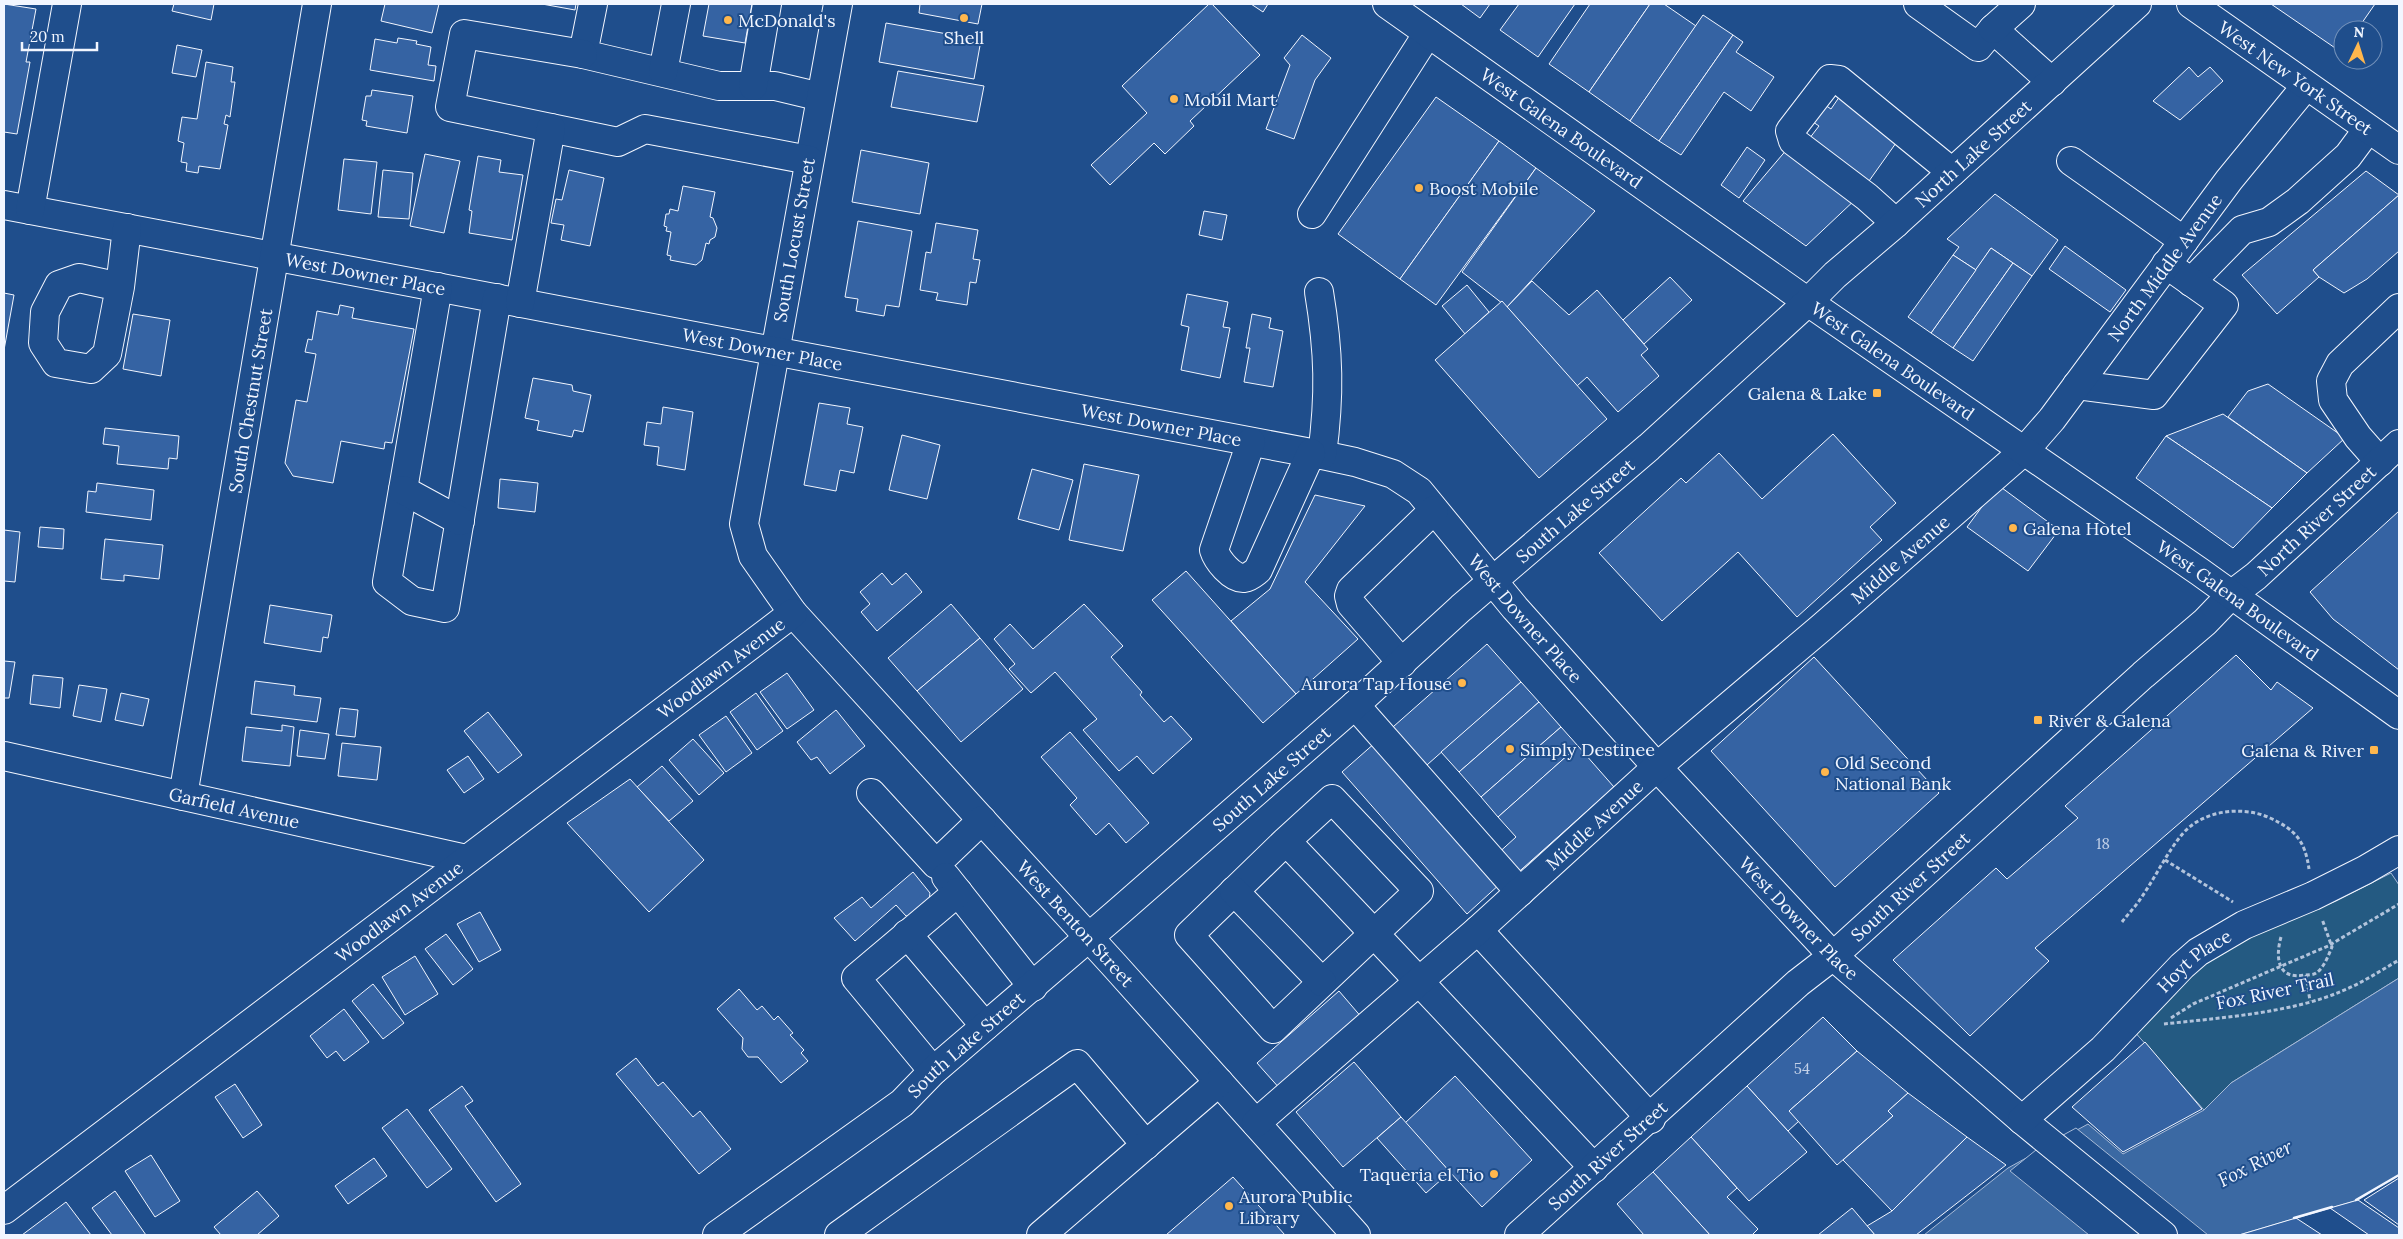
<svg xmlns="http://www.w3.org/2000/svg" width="2403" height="1239" font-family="Lora,serif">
  <rect width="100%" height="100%" fill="#1f4e8c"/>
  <path fill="#245a82" stroke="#a8bbd7" d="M2391 873 2399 885V978L2231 1083 2204 1110 2133 1030 2193 972 2228 948 2268 929 2336 901Z"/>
  <path fill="#3b69a3" stroke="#a8bbd7" d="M2399 978V1175L2358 1200 2239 1235H1924L2008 1168 2088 1124 2123 1154 2204 1110 2231 1083Z"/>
  <path fill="#1f4e8c" stroke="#a8bbd7" d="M2076 1128 2208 1235H2089L2010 1171 2036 1150Z"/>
  <g fill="#3563a3" stroke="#f2f6ff">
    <path d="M4 4 36 9 26 62H30L17 134 4 132Z"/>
    <path d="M174 4H214L211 20 172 11Z"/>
    <path d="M385 4H439L432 33 381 21Z"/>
    <path d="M542 4H576L575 10Z"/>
    <path d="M709 4H752L745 43 703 36Z"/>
    <path d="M920 4H982L978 24 919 13Z"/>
    <path d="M1209 4H1212L1260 55 1190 121 1194 126 1165 154 1154 143 1110 185 1091 165 1147 113 1122 86Z"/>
    <path d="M1251 4H1268L1263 12Z"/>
    <path d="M1461 4H1490L1480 18Z"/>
    <path d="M1519 4H1575L1538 57 1500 30Z"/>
    <path d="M1590 4H1650L1589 92 1549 64Z"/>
    <path d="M1650 4H1664L1696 26 1630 121 1589 92Z"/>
    <path d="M2271 4H2375L2357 30H2343V50L2341 52Z"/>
    <path d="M1703 15 1733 35 1659 141 1630 121Z"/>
    <path d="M886 23 981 40 974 79 879 62Z"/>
    <path d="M1302 35 1331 58 1315 80 1294 139 1266 129 1290 65 1284 58Z"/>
    <path d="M1733 35 1743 42 1736 52 1774 77 1751 111 1724 92 1681 155 1659 141Z"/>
    <path d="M398 38 417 41 416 44 431 47 428 65 436 66 434 81 370 70 375 39 397 43Z"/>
    <path d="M177 45 202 50 196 77 172 73Z"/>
    <path d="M206 62 233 67 231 82H235L230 117 226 115 224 124 228 125 220 169 199 166 198 173 186 171 187 163 181 162 184 143 178 141 182 117 197 119Z"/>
    <path d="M2189 67 2198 77 2210 67 2223 81 2180 120 2153 101Z"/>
    <path d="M898 71 984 86 977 122 891 107Z"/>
    <path d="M372 90 413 96 407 133 366 126 367 121 362 120 366 96H371Z"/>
    <path d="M1842 93 1901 136 1869 181 1809 139 1819 126 1813 122 1825 105 1831 109Z"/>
    <path d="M1436 97 1499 141 1400 279 1338 234Z"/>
    <path d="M1499 141 1536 168 1436 305 1400 279Z"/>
    <path d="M1747 147 1765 160 1739 198 1721 185Z"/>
    <path d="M1788 148 1858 197 1806 246 1743 201Z"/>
    <path d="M861 150 929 163 920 214 852 202Z"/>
    <path d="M425 154 460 161 444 233 410 226Z"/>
    <path d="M478 156 501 160 499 172 523 175 512 240 469 233 472 211 469 210Z"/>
    <path d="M344 159 377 162 371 214 338 210Z"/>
    <path d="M1536 168 1595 211 1507 307 1462 272Z"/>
    <path d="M383 170 413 173 409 219 378 217Z"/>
    <path d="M569 170 604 178 590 246 561 240 564 225 551 223 556 199 562 200Z"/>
    <path d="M2366 171 2399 195 2313 270 2319 277 2277 314 2242 275Z"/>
    <path d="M683 186 715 192 710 217 713 218 717 228 715 237 710 240 709 244 706 243 702 260 696 265 670 260 671 256 667 255 671 232 666 231 667 227 664 226 666 214H669L670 209 678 211Z"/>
    <path d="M1995 194 2058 240 2032 276 1991 248 1976 270 1953 255 1959 247 1947 239Z"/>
    <path d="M2399 195V251L2367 279 2344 293 2319 277 2313 270Z"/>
    <path d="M1204 211 1227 215 1222 240 1199 235Z"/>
    <path d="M858 221 912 231 899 307 886 305 884 316 856 311 858 299 845 297Z"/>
    <path d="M936 223 978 230 973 259 980 260 976 283 970 282 967 305 936 300 938 293 920 290 926 252 931 253Z"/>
    <path d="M2065 246 2126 290 2110 312 2049 269Z"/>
    <path d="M1991 248 2013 263 1953 348 1931 333Z"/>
    <path d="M1953 255 1976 270 1931 333 1908 317Z"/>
    <path d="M2013 263 2032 276 1973 361 1953 348Z"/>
    <path d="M1670 277 1692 300 1644 344 1623 320Z"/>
    <path d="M1532 281 1569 315 1597 290 1648 349 1641 355 1659 376 1618 412 1587 377 1577 386 1507 307Z"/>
    <path d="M1467 285 1489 312 1465 334 1442 306Z"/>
    <path d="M4 293 14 295 4 350Z"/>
    <path d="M1187 294 1228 302 1223 327 1230 328 1220 378 1181 370 1189 327 1181 325Z"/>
    <path d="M1502 301 1607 419 1539 478 1435 360Z"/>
    <path d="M340 305 354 308 352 318 414 329 392 443 385 442 384 449 341 441 333 483 293 476 285 463 296 400 307 402 316 354 305 352 308 339 312 340 317 311 338 315Z"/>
    <path d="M133 314 170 320 161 376 123 369Z"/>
    <path d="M1252 314 1271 318 1269 328 1283 331 1273 387 1244 382 1250 348H1246Z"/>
    <path d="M533 378 572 385 573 391 591 395 583 432 574 430 572 437 537 430 539 421 525 418Z"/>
    <path d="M2268 384 2345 438 2307 473 2228 417 2248 391Z"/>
    <path d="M819 403 850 408 847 424 863 427 854 473 840 470 836 491 804 485Z"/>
    <path d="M663 407 693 412 685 470 657 465 659 447 644 445 647 422 661 424Z"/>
    <path d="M2223 414 2307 473 2272 508 2166 436Z"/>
    <path d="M105 428 179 436 177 459 169 458 168 469 117 464 119 446 103 444Z"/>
    <path d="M1833 434 1896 503 1870 527 1882 540 1797 617 1738 552 1662 621 1599 553 1681 478 1686 483 1719 453 1762 499Z"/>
    <path d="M902 435 940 445 927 499 889 490Z"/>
    <path d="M2166 436 2272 508 2233 548 2136 478Z"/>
    <path d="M1084 464 1139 475 1123 551 1069 540Z"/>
    <path d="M1032 469 1073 480 1059 530 1018 519Z"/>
    <path d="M500 479 538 483 535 512 498 508Z"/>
    <path d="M97 483 154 490 151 520 86 512 88 491 96 492Z"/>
    <path d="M1998 485 2059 530 2028 571 1967 527Z"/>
    <path d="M1315 495 1365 506 1305 582 1358 639 1296 694 1231 621 1270 589Z"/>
    <path d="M2399 511V670L2333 619 2310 592Z"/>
    <path d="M40 527 64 529 63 549 38 547Z"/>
    <path d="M4 530 20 532 15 582 4 581Z"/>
    <path d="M105 539 163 545 159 579 124 575V581L101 579Z"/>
    <path d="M1186 571 1296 694 1263 723 1152 600Z"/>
    <path d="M882 573 892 585 906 573 922 592 877 631 861 612 870 604 860 592Z"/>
    <path d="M951 604 980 638 917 691 888 658Z"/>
    <path d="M1084 604 1123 646 1111 657 1142 692 1140 695 1164 722 1171 716 1192 739 1153 774 1137 756 1119 771 1083 730 1097 719 1055 672 1031 693 1009 669 1015 664 994 639 1010 624 1033 649Z"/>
    <path d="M270 605 332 615 328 638 323 637 321 652 264 643Z"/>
    <path d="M980 638 1023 689 961 742 917 691Z"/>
    <path d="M1487 644 1521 682 1419 772 1385 734Z"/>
    <path d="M2236 655 2271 690 2277 682 2313 708 2035 948 2049 961 1970 1036 1893 960 1996 868 2007 879 2078 818 2065 806Z"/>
    <path d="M1814 657 1939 793 1835 887 1711 751Z"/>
    <path d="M4 661 15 662 9 698H4Z"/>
    <path d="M787 673 814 710 787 729 760 692Z"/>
    <path d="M33 675 63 678 60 708 30 704Z"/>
    <path d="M255 681 295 686 294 695 321 698 317 722 251 714Z"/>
    <path d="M1521 682 1539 702 1459 772 1441 752Z"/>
    <path d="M79 685 107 689 101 722 73 716Z"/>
    <path d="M121 693 149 699 143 726 115 720Z"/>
    <path d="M756 693 783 731 757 750 730 712Z"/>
    <path d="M1539 702 1561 727 1481 797 1459 772Z"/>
    <path d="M340 708 358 710 355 737 336 735Z"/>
    <path d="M836 710 865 746 830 774 817 757 811 760 797 742Z"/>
    <path d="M488 712 522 755 498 773 464 731Z"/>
    <path d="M726 716 752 753 726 772 699 735Z"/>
    <path d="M282 725 294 727 290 766 242 761 246 727 282 731Z"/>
    <path d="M1561 727 1578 746 1498 817 1481 797Z"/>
    <path d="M300 730 329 734 325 759 297 756Z"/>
    <path d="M1070 732 1149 823 1126 843 1109 823 1096 835 1070 805 1077 798 1041 757Z"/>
    <path d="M693 739 724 773 699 795 669 760Z"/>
    <path d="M1376 742 1501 883 1467 914 1342 772Z"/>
    <path d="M342 743 381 747 377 780 338 776Z"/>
    <path d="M1578 746 1614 787 1513 877 1495 856 1516 837 1498 817Z"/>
    <path d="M468 756 484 779 464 793 447 770Z"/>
    <path d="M662 766 693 801 669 821 637 787Z"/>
    <path d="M630 779 704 860 649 912 567 823Z"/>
    <path d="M913 872 930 893 927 915 906 916 896 905 855 941 834 918 862 897 871 908Z"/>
    <path d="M480 912 501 950 479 962 457 924Z"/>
    <path d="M446 934 473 969 453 985 425 949Z"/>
    <path d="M415 956 438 994 405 1015 382 977Z"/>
    <path d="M373 984 404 1023 383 1039 352 1001Z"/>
    <path d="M739 989 757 1010 762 1006 774 1020 778 1016 793 1033 790 1035 804 1050 801 1053 808 1061 781 1083 758 1057H748L742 1049 743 1038 717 1009Z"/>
    <path d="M1339 991 1363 1019 1281 1090 1257 1063Z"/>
    <path d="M344 1009 369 1042 344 1061 336 1051 327 1058 310 1036Z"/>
    <path d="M1823 1017 1857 1051 1789 1111 1799 1121 1788 1131 1747 1086Z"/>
    <path d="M2145 1042 2202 1109 2123 1152 2072 1107Z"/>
    <path d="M1857 1051 1908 1093 1888 1111 1893 1116 1837 1165 1789 1111Z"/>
    <path d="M636 1058 658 1086 663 1082 693 1117 700 1111 731 1149 699 1174 616 1074Z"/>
    <path d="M1354 1062 1401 1117 1343 1167 1296 1112Z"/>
    <path d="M1455 1076 1532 1160 1482 1207 1405 1123Z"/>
    <path d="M235 1084 262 1125 243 1138 215 1097Z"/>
    <path d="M462 1086 473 1101 465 1106 521 1184 496 1202 429 1110Z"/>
    <path d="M1747 1086 1807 1152 1749 1201 1691 1137Z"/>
    <path d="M1908 1093 1967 1137 1892 1211 1843 1160 1893 1116 1888 1111Z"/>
    <path d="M407 1109 452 1169 427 1188 382 1128Z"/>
    <path d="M1401 1117 1450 1172 1426 1193 1377 1138Z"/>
    <path d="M1691 1137 1737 1188 1727 1197 1758 1229 1752 1235H1710L1653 1172Z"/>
    <path d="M1967 1137 2006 1165 1916 1235H1875L1867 1226 1892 1211Z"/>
    <path d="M151 1155 180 1201 155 1217 125 1171Z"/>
    <path d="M374 1158 387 1176 348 1204 335 1186Z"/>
    <path d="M1653 1172 1710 1235H1644L1617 1204Z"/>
    <path d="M1233 1177 1285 1235H1166Z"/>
    <path d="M2399 1178V1225L2364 1200Z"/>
    <path d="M115 1191 146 1235H112L92 1208Z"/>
    <path d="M257 1191 279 1216 257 1235H221L214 1227Z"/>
    <path d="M2358 1200 2399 1228V1235H2369L2330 1208Z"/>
    <path d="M66 1202 91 1235H22Z"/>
    <path d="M1852 1208 1875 1235H1818Z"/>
    <path d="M2296 1218 2322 1235H2239Z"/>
  </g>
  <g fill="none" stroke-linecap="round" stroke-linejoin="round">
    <g stroke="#f2f6ff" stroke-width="30">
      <g id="minor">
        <path d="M593 4 583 54 719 86H775L821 97"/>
        <path id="s1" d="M838 4 744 524 753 556 793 613 1115 966 1356 1235"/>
        <path d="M1918 4 1978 47 1993 29 2052 82"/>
        <path d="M1993 29 2021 4"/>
        <path d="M583 54 464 34 450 107 618 142 645 129 809 160"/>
        <path d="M663 72 676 4"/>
        <path d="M753 86 767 4"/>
        <path d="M2071 161 2184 241"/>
        <path id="s2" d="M4 205 1322 455 1355 462 1393 474 1419 491 1515 608 1657 767 1833 956 2022 1120 2163 1235"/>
        <path d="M30 210 67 4"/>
        <path d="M1312 214 1428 33"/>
        <path d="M1896 223 1867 197 1793 141 1790 131 1830 79 1839 80 1952 172"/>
        <path d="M2191 282 2242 230 2269 222 2298 201 2348 156 2368 129"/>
        <path d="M120 287 79 278 59 285 45 312 43 343 56 363 91 369 107 354 120 287 127 228"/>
        <path d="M438 287 387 582 412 601 445 608 497 298"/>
        <path d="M1319 292C1329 352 1330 395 1322 455"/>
        <path d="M520 303 551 128"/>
        <path d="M2077 385 2154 395 2224 305 2166 264"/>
        <path d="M1251 442 1214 550C1217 560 1232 579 1244 578 1250 577 1254 573 1258 570L1311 453"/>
        <path d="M2380 462 2358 437 2333 400 2331 381 2340 364 2399 308"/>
        <path d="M403 490 460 521"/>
        <path d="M1402 663 1351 604 1349 596 1351 590 1434 510"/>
        <path d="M1355 705 1520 892"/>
        <path id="s3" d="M4 756 466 859"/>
        <path d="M871 793 936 864 982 820"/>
        <path id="s4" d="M183 796 317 4"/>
        <path d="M1286 841 1332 799 1419 891 1273 1029 1189 935 1286 841C1390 949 1491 1059 1594 1168"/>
        <path d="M946 877 1033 987"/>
        <path d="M1234 891 1322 982"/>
        <path d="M1478 930 1651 1119"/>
        <path d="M907 934 985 1026"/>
        <path d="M933 1071 856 978 958 892"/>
        <path id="s5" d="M2022 1120 2103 1049 2182 966 2198 952 2244 925 2313 896 2365 870 2399 850"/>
        <path id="s6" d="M1256 1123 1478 930 1657 767 1821 628 2025 450 2052 419 2229 180 2306 86"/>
        <path id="s7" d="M4 1210 793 613"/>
        <path d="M839 1235 1077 1064 1146 1145"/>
        <path d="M1041 1235 1219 1082"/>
        <path id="s8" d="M1519 1235 1798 983 1833 956 2143 675 2205 622 2231 595 2256 576 2399 444"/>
      </g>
    </g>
    <g stroke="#f2f6ff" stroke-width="30">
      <g id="major">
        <path id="s9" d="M1387 4 1808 302 2200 572 2399 715"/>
        <path id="s10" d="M2191 4 2399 150"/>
        <path id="s11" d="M717 1235 902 1103 933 1071 1116 914 1355 705 1461 608 1649 447 1808 302 1835 275 1896 223 2137 4"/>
      </g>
    </g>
    <g stroke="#b3c4dc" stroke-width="3" stroke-dasharray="4 2.5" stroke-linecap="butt">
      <path d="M2165 860 2233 902"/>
      <path d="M2122 922C2128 914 2136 906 2141 898 2155 878 2165 856 2180 837 2200 810 2242 805 2270 818 2296 830 2305 841 2309 869"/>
      <path d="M2281 937C2275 958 2278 980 2304 975 2308 975 2313 975 2316 973 2324 968 2328 956 2332 947L2322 919"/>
      <path d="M2306 975 2310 1001"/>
      <path d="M2171 1018 2193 1004 2328 946 2399 904"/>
      <path d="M2164 1024C2218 1018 2292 1013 2342 991 2362 983 2380 971 2399 960"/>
    </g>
    <use href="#minor" stroke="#1f4e8c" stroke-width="28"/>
    <use href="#major" stroke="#1f4e8c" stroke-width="28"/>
    <g stroke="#f2f6ff" stroke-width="2.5">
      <path d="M2356 1200 2399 1175"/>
      <path d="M2294 1218 2332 1207"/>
    </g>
  </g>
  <g fill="#ffb74d" stroke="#1f4e8c" stroke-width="2">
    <circle cx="964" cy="18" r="5"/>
    <circle cx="728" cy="20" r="5"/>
    <circle cx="1174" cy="99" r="5"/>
    <circle cx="1419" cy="188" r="5"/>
    <rect x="1872" y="388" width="10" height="10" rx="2.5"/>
    <circle cx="2013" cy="528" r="5"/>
    <circle cx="1462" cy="683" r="5"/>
    <rect x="2033" y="715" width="10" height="10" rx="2.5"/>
    <circle cx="1510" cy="749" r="5"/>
    <rect x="2369" y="745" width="10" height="10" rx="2.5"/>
    <circle cx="1825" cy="772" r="5"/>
    <circle cx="1494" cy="1174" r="5"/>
    <circle cx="1229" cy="1206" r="5"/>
  </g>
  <g text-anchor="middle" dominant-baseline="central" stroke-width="4" stroke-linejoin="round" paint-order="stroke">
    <g font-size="15" fill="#c3d1e8">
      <text x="2103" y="843">18</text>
      <text x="1802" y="1068">54</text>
    </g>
    <g font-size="18" fill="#f2f6ff" stroke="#1f4e8c" text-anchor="start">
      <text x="738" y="20">McDonald's</text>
      <text x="964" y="37" text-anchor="middle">Shell</text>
      <text x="1184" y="99">Mobil Mart</text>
      <text x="1429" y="188">Boost Mobile</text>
      <text x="1867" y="393" text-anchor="end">Galena &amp; Lake</text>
      <text x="2023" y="528">Galena Hotel</text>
      <text x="1452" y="683" text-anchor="end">Aurora Tap House</text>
      <text x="2048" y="720">River &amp; Galena</text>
      <text x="1520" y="749">Simply Destinee</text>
      <text x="2364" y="750" text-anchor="end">Galena &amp; River</text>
      <text x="1835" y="762">Old Second<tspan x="1835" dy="21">National Bank</tspan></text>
      <text x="1484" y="1174" text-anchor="end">Taqueria el Tio</text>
      <text x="1239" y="1196">Aurora Public<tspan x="1239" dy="21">Library</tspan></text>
    </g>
    <g font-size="18" fill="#f2f6ff" stroke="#1f4e8c">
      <text stroke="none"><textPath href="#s10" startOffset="128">West New York Street</textPath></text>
      <text stroke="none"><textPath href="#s9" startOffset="214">West Galena Boulevard</textPath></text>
      <text stroke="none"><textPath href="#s11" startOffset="1659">North Lake Street</textPath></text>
      <text transform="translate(794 240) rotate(-80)">South Locust Street</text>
      <text stroke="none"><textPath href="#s6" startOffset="1252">North Middle Avenue</textPath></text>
      <text stroke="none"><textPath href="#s2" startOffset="368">West Downer Place</textPath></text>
      <text stroke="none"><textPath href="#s2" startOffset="772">West Downer Place</textPath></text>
      <text stroke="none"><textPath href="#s9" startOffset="619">West Galena Boulevard</textPath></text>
      <text stroke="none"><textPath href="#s4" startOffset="401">South Chestnut Street</textPath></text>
      <text stroke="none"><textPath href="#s2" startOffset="1178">West Downer Place</textPath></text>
      <text stroke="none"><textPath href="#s11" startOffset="1124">South Lake Street</textPath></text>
      <text stroke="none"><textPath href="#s8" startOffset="1071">North River Street</textPath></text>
      <text stroke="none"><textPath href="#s6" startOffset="856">Middle Avenue</textPath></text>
      <text stroke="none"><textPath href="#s9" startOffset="1039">West Galena Boulevard</textPath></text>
      <text stroke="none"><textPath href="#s2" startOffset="1612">West Downer Place</textPath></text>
      <text stroke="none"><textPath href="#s7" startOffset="899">Woodlawn Avenue</textPath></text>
      <text stroke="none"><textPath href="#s11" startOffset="719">South Lake Street</textPath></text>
      <text stroke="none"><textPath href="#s3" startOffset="236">Garfield Avenue</textPath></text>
      <text stroke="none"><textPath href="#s6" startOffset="451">Middle Avenue</textPath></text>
      <text stroke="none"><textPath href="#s8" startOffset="524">South River Street</textPath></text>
      <text stroke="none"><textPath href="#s7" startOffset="495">Woodlawn Avenue</textPath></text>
      <text stroke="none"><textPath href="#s2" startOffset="2018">West Downer Place</textPath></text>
      <text stroke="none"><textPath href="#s1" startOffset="1051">West Benton Street</textPath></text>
      <text stroke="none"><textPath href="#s5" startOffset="235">Hoyt Place</textPath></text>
      <text transform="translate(2275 991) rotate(-12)">Fox River Trail</text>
      <text stroke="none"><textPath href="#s11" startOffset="314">South Lake Street</textPath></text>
      <text stroke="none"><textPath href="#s8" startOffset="119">South River Street</textPath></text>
    </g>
    <g font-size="19" font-style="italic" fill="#f2f6ff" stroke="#1f4e8c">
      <text transform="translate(2255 1163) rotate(-27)">Fox River</text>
    </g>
  </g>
  <rect width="2403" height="1239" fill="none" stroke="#f2f6ff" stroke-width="10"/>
  <g transform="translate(2358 45) rotate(4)"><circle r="24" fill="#1f4e8c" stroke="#7391ba"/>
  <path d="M0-4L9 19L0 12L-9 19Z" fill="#ffb74d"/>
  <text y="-8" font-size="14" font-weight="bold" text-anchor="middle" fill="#f2f6ff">N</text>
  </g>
  <path d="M22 42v8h75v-8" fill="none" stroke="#f2f6ff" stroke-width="2.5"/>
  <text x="30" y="42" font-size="15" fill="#f2f6ff" stroke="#1f4e8c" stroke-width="4" paint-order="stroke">20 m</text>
</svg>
